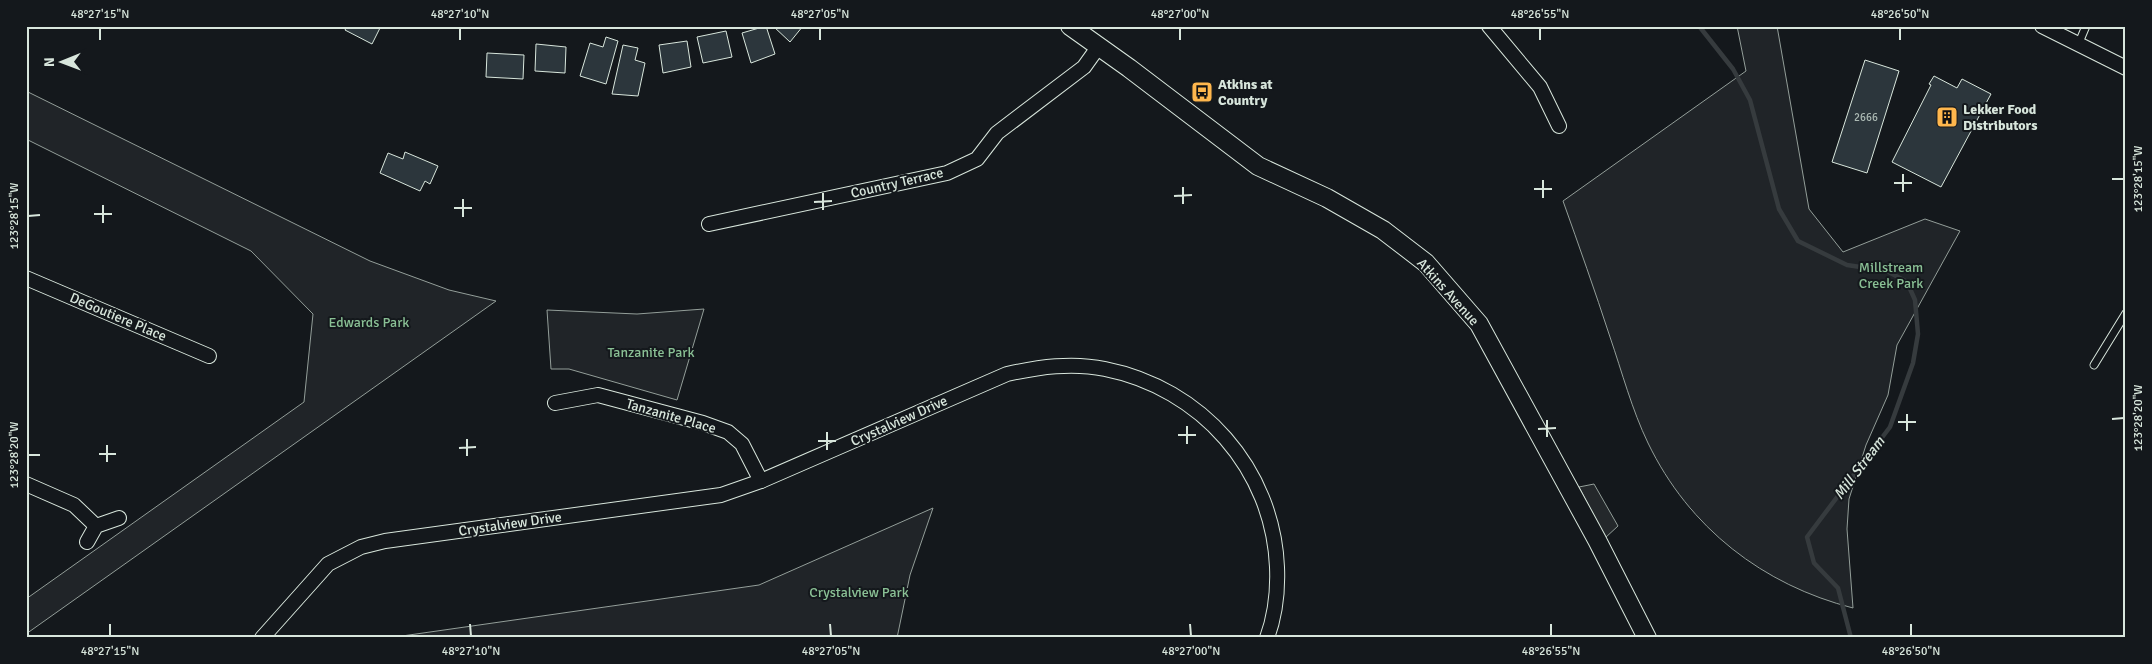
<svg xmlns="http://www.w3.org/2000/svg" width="2152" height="664" font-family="Signika,sans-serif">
  <rect width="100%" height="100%" fill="#14181c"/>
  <g fill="#202428" stroke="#939e99">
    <path d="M1737 26H1777L1809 209 1843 252 1925 219 1960 231 1897 345 1888 395 1866 445 1849 499 1847 529 1853 608C1763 585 1689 528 1648 443 1632 410 1622 372 1610 337 1595 291 1579 246 1563 201L1746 71Z"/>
    <path d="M26 91 370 261 449 290 496 301 26 634V599L304 402 313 314 251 251 26 139Z"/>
    <path d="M704 309 677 400 569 369H551L547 310 637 314Z"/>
    <path d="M933 508 910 575 897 638H388L759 585Z"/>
  </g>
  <path fill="#24282b" stroke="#939e99" d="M1594 484 1618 526 1605 538 1579 487Z"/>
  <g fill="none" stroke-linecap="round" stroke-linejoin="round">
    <path stroke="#363b3e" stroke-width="4.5" d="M1699 26 1733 69 1750 100 1779 209 1798 241 1847 265 1887 271 1907 282 1915 300 1918 334 1913 363 1890 427 1807 537 1814 563 1838 588 1851 638"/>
  </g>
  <g fill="#2c363c" stroke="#d8e6dc">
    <path d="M347 26H381L372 44 345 30Z"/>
    <path d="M766 26 775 54 751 63 742 33Z"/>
    <path d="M773 26H803L790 42Z"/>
    <path d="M726 31 732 57 703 63 697 37Z"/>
    <path d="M606 37 618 41 606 84 580 76 590 43 603 47Z"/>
    <path d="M687 41 691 67 663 73 659 45Z"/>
    <path d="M536 44 566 47 565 73 535 71Z"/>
    <path d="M623 45 638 48 635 60 645 63 638 96 612 94Z"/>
    <path d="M487 53 524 55 523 79 486 77Z"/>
    <path d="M1865 60 1899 71 1867 173 1832 162Z"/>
    <path d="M1934 76 1957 88 1962 79 1991 94 1941 187 1892 162 1931 85 1929 84Z"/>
    <path d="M405 152 438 166 430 184 425 181 420 191 380 173 388 153 403 159Z"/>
  </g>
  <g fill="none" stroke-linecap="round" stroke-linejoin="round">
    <g stroke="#d8e6dc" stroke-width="9">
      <g id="service">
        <path d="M2078 45 2086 26"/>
        <path d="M2094 365 2126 313"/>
      </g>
    </g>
    <g stroke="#d8e6dc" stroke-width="16">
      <g id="minor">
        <path d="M1489 26 1540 87 1559 126"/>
        <path d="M2042 26 2126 68"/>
        <path d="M709 224 947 173 977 159 997 133 1084 67 1099 46"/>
        <path d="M26 278 209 356"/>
        <path d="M555 403 598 395 703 423 728 432 742 444 761 481"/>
        <path d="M26 484 74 505 96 526"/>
        <path d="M87 542 96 526 119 518"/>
        <path d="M262 638 328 564 361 547 385 541 721 495 761 481 1007 374C1039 367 1072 362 1105 369 1201 388 1273 469 1277 567 1278 590 1275 616 1267 638"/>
      </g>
    </g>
    <g stroke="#d8e6dc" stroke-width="20">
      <path id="tertiary" d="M1070 26 1129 68 1258 166 1327 198 1383 230 1426 263 1479 324 1597 540 1647 638"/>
    </g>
    <use href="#service" stroke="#14181c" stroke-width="7"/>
    <use href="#minor" stroke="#14181c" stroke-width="14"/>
    <use href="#tertiary" stroke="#14181c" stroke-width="18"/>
  </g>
  <path fill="none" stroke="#d8e6dc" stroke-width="2" d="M100 28V40M460 28V40M820 28V40M1180 28V40M1540 28V40M1900 28V40M1903 174V192M2112 179H2124M1543 180V198M1894 183H1912M1183 187V204M1534 189H1552M823 193V210M1174 196 1192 195M463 199V217M814 202 832 201M103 205V223M454 208H472M94 214H112M28 216 40 215M1907 414V431M2112 419 2124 418M1547 420V437M1898 422H1916M1187 426V444M1538 429 1556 428M827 432V450M1178 435H1196M467 439V456M818 441H836M107 445V462M459 448 476 447M99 454H116M28 455H40M110 624V636M470 624 471 636M830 624 831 636M1190 624 1191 636M1551 624V636M1911 624V636"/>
  <defs>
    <g id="bus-square" transform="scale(1.125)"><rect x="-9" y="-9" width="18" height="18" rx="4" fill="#ffb74d" stroke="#14181c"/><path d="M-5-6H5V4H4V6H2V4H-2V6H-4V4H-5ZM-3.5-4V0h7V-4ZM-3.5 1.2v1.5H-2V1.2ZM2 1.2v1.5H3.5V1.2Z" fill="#111"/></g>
    <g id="building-square" transform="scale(1.125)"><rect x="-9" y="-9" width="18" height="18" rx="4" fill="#ffb74d" stroke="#14181c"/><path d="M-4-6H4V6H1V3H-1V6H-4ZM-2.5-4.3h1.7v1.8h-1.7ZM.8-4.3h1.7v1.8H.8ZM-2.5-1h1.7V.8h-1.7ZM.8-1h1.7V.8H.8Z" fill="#111"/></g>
  </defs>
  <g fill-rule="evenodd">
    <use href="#bus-square" x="1202" y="92"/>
    <use href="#building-square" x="1947" y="117"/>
  </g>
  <g text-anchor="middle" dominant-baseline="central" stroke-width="4" stroke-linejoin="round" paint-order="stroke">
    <g font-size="11" fill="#adbab4">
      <text x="1866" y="117">2666</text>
    </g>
    <g font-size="14" font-weight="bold" fill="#d8e6dc" stroke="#14181c" text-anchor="start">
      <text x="1218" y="84">Atkins at<tspan x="1218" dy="16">Country</tspan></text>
      <text x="1963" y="109">Lekker Food<tspan x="1963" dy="16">Distributors</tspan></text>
    </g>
    <g font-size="14" fill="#d8e6dc" stroke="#14181c">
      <text transform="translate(897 183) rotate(-13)">Country Terrace</text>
      <text transform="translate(1448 292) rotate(48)">Atkins Avenue</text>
      <text transform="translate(118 317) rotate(23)">DeGoutiere Place</text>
      <text transform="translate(671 416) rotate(16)">Tanzanite Place</text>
      <text transform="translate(899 421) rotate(-24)">Crystalview Drive</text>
      <text transform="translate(510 524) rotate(-8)">Crystalview Drive</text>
    </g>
    <g font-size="14" fill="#8ac095" stroke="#14181c">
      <text x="1891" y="267">Millstream<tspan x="1891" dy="16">Creek Park</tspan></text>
      <text x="369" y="322">Edwards Park</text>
      <text x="651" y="352">Tanzanite Park</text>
      <text x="859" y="592">Crystalview Park</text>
    </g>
    <g font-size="15" font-style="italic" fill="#d8e6dc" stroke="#14181c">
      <text transform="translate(1859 468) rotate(-53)">Mill Stream</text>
    </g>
  </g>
  <rect width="2152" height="664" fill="none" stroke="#14181c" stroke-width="55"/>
  <g transform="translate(62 62) rotate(269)" stroke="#14181c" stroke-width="4" paint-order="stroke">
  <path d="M0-4L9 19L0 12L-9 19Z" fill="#d8e6dc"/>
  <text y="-8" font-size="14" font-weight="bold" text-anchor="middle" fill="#d8e6dc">N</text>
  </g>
  <rect x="28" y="28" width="2096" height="608" fill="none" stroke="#d8e6dc" stroke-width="2"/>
  <g font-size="12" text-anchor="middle" fill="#d8e6dc">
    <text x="100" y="18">48°27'15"N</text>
    <text x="460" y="18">48°27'10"N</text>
    <text x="820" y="18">48°27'05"N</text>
    <text x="1180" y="18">48°27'00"N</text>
    <text x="1540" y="18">48°26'55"N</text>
    <text x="1900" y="18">48°26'50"N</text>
    <text transform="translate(2138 179) rotate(-90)" y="4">123°28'15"W</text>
    <text transform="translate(14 216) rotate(-90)" y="4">123°28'15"W</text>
    <text transform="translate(2138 418) rotate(-90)" y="4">123°28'20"W</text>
    <text transform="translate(14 455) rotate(-90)" y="4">123°28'20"W</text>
    <text x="110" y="655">48°27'15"N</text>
    <text x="471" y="655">48°27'10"N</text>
    <text x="831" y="655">48°27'05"N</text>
    <text x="1191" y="655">48°27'00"N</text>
    <text x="1551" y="655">48°26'55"N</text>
    <text x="1911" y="655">48°26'50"N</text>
  </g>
</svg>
